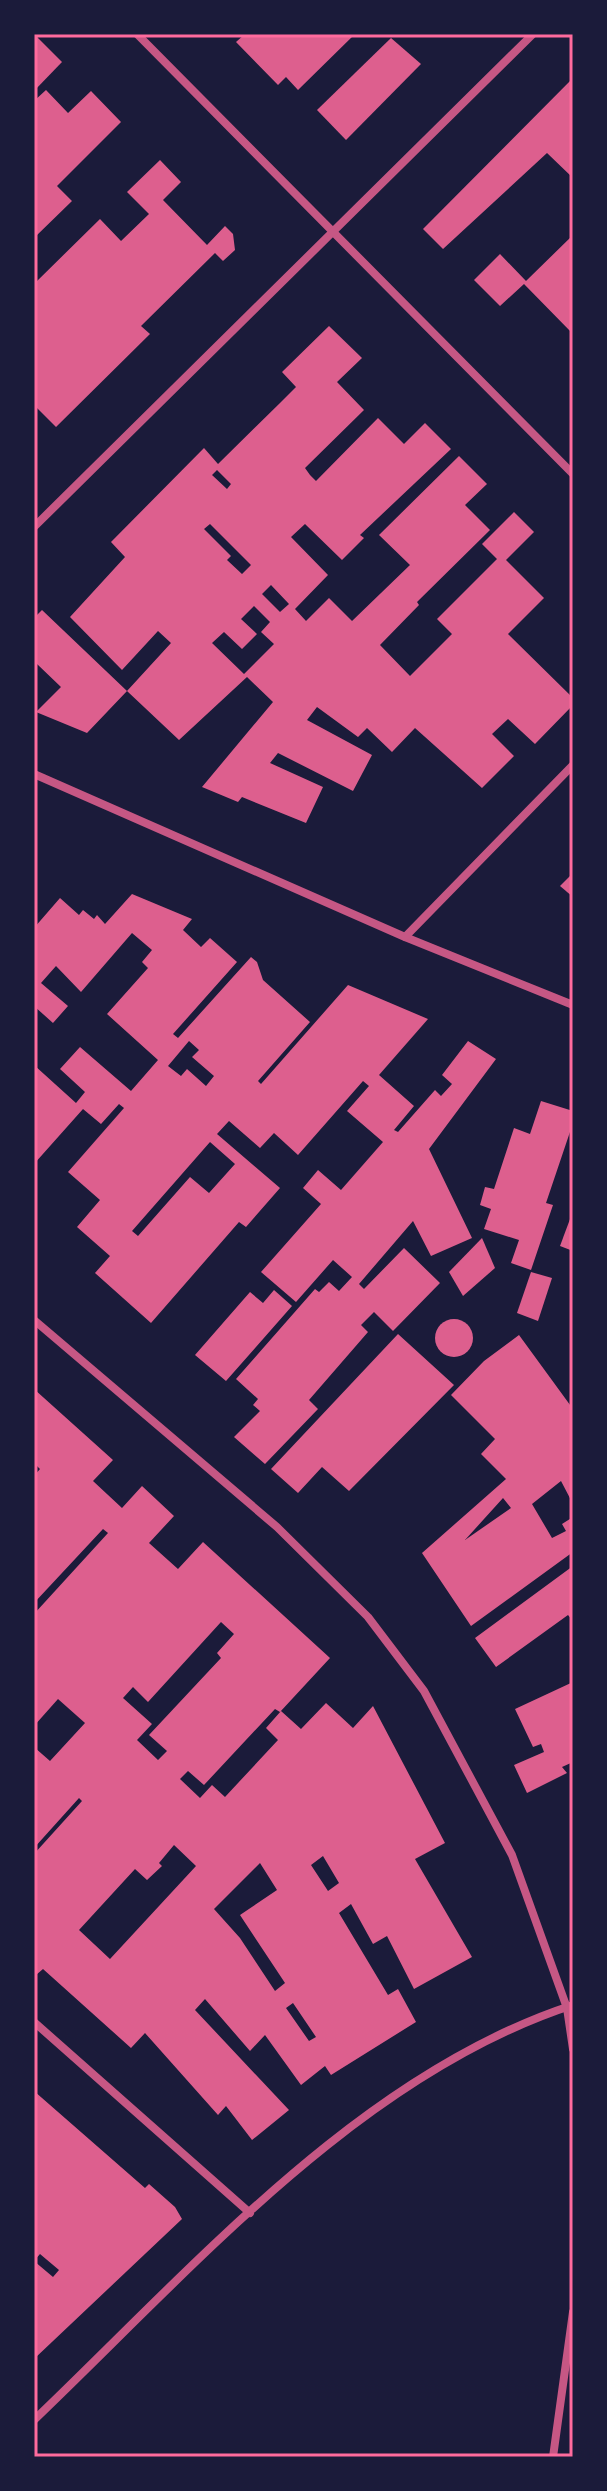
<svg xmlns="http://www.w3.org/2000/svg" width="607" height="2491" font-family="Overpass,sans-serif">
  <rect width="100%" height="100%" fill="#1b1b3a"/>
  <g fill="#dd5f8e" fill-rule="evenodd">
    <path d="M34 34 62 62 34 91Z"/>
    <path d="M245 34H355L298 90 286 77 278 85 236 42Z"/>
    <path d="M391 38 421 64 346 140 317 110Z"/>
    <path d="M573 78V178L547 153 443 249 423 229Z"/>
    <path d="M46 90 68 113 91 91 121 122 57 186 72 201 34 238V101Z"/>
    <path d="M160 160 181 182 163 200 207 245 225 226 233 234 235 250 223 261 215 253 141 326 150 334 56 427 34 405V284L100 219 121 241 149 214 127 192Z"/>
    <path d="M573 235 571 332 524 284 500 306 474 280 500 254 526 281Z"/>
    <path d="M329 326 362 358 337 382 364 410 305 468 310 475 316 481 378 418 404 444 425 423 451 449 360 535 364 538 342 560 305 524 291 537 328 575 295 609 306 621 329 598 352 621 410 565 379 535 459 456 487 484 465 505 490 530 417 602 419 605 380 645 410 676 452 634 437 619 497 559 482 544 514 512 534 532 506 560 544 598 508 634 573 698V705L535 744 508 719 492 734 514 756 482 788 415 728 392 752 367 728 358 737 317 707 307 720 372 755 353 791 278 753 270 763 323 787 306 823 242 797 238 802 202 787 273 702 247 677 179 740 127 691 171 643 158 631 122 670 70 617 125 557 111 542 204 448 218 464 280 403 296 387 282 372ZM217 470 231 484 227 489 212 475ZM210 524 251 565 242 574 227 560 231 556 204 529ZM271 585 289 604 280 612 262 594ZM254 606 270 622 261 632 274 644 244 674 212 643 224 632 242 649 257 634 241 619Z"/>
    <path d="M42 610 127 691 87 733 36 712 61 687 37 664 34 667V618Z"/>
    <path d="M573 873V897L560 886Z"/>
    <path d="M132 894 192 919 183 930 201 947 210 938 237 962 173 1034 178 1038 251 957 257 962 263 980 310 1022 258 1081 261 1084 348 985 428 1019 379 1075 414 1106 394 1130 398 1132 435 1090 441 1096 452 1084 442 1075 468 1041 496 1059 429 1149 472 1238 431 1256 413 1221 359 1284 364 1289 404 1248 440 1283 393 1331 374 1312 361 1325 368 1332 309 1400 318 1409 265 1464 234 1437 260 1411 253 1405 258 1399 236 1379 315 1289 319 1292 329 1282 339 1291 352 1277 333 1260 296 1302 261 1272 321 1204 303 1188 318 1170 341 1190 383 1142 347 1111 369 1086 363 1081 298 1155 274 1133 260 1148 229 1121 217 1134 280 1188 246 1227 239 1222 151 1323 95 1273 110 1256 77 1227 100 1200 68 1172 124 1108 119 1104 101 1124 83 1109 34 1164V1065L76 1103 85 1092 60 1069 80 1047 131 1091 158 1060 107 1014 148 968 142 962 152 950 132 933 81 992 56 966 41 983 68 1006 53 1023 34 1006V928L60 898 79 915 83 910 94 919 97 915 105 924ZM189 1041 199 1050 192 1057 214 1076 206 1086 187 1069 181 1076 168 1066ZM210 1142 235 1164 209 1193 190 1177 138 1236 132 1231Z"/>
    <path d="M541 1101 573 1111V1123L546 1203 553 1205 531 1270 511 1263 519 1240 484 1229 491 1209 480 1205 485 1187 494 1189 514 1128 530 1134Z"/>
    <path d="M573 1211V1251L560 1246Z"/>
    <path d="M482 1238 495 1268 463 1296 449 1272Z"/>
    <path d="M531 1272 552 1278 538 1321 517 1313Z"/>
    <path d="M274 1290 292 1306 226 1381 195 1355 250 1292 263 1303Z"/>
    <circle cx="454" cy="1338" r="19"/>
    <path d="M398 1334 454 1385 349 1491 322 1467 298 1493 271 1469Z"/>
    <path d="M519 1335 573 1409V1504L561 1481 532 1504 552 1538 566 1531 562 1524 573 1517V1552L471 1626 422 1553 506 1479 481 1454 495 1439 451 1395 484 1361ZM503 1498 511 1508 465 1540Z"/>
    <path d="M34 1389 113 1460 93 1481 122 1508 142 1486 174 1516 149 1543 178 1569 203 1542 330 1658 280 1712 275 1709 204 1785 188 1771 180 1779 200 1798 212 1785 225 1797 278 1740 266 1728 281 1711 301 1729 326 1703 353 1728 373 1706 445 1843 415 1859 472 1957 414 1989 387 1936 373 1944 351 1904 339 1913 388 1995 398 1989 416 2022 331 2075 325 2066 301 2085 265 2035 250 2051 205 1999 195 2010 289 2110 252 2140 226 2106 218 2115 145 2033 131 2048 43 1969 36 1975 34 1973V1854L82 1801 79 1798 34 1848V1747L50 1761 85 1723 58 1699 34 1726V1614L108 1533 103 1529 34 1603V1476L40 1469 34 1463ZM221 1622 234 1634 217 1653 221 1658 149 1735 167 1751 158 1760 137 1740 152 1724 123 1698 133 1687 148 1702ZM174 1845 196 1866 110 1959 79 1930 135 1869 147 1880 162 1866 159 1863ZM323 1856 339 1883 328 1891 311 1865ZM260 1863 277 1890 240 1915 285 1983 275 1991 240 1938 214 1909ZM293 2003 316 2037 309 2041 286 2008Z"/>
    <path d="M573 1566V1621L568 1615 496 1667 475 1638Z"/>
    <path d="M573 1682V1762L562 1767 567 1773 527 1793 514 1765 544 1752 541 1744 533 1747 515 1709Z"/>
    <path d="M34 2091 145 2188 149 2184 175 2207 182 2219 34 2359V2261L53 2277 59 2270 40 2254 34 2261Z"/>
  </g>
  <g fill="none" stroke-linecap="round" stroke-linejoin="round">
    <g stroke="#c65784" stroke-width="8">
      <path d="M137 34 573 474"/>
      <path d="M34 527 533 34"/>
      <path d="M34 774 405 937 573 1005"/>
      <path d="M405 937 573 765"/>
      <path d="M34 1320 277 1527 368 1617 424 1691 512 1855 567 2008 573 2049"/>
      <path d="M34 2022 250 2213"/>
      <path d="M34 2420C192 2269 361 2074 573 2005"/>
      <path d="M553 2457 573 2312"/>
    </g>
  </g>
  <rect width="607" height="2491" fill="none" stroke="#1b1b3a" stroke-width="72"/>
  <rect x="36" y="36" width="535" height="2419" fill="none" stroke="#ff6b9d" stroke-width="3"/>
</svg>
